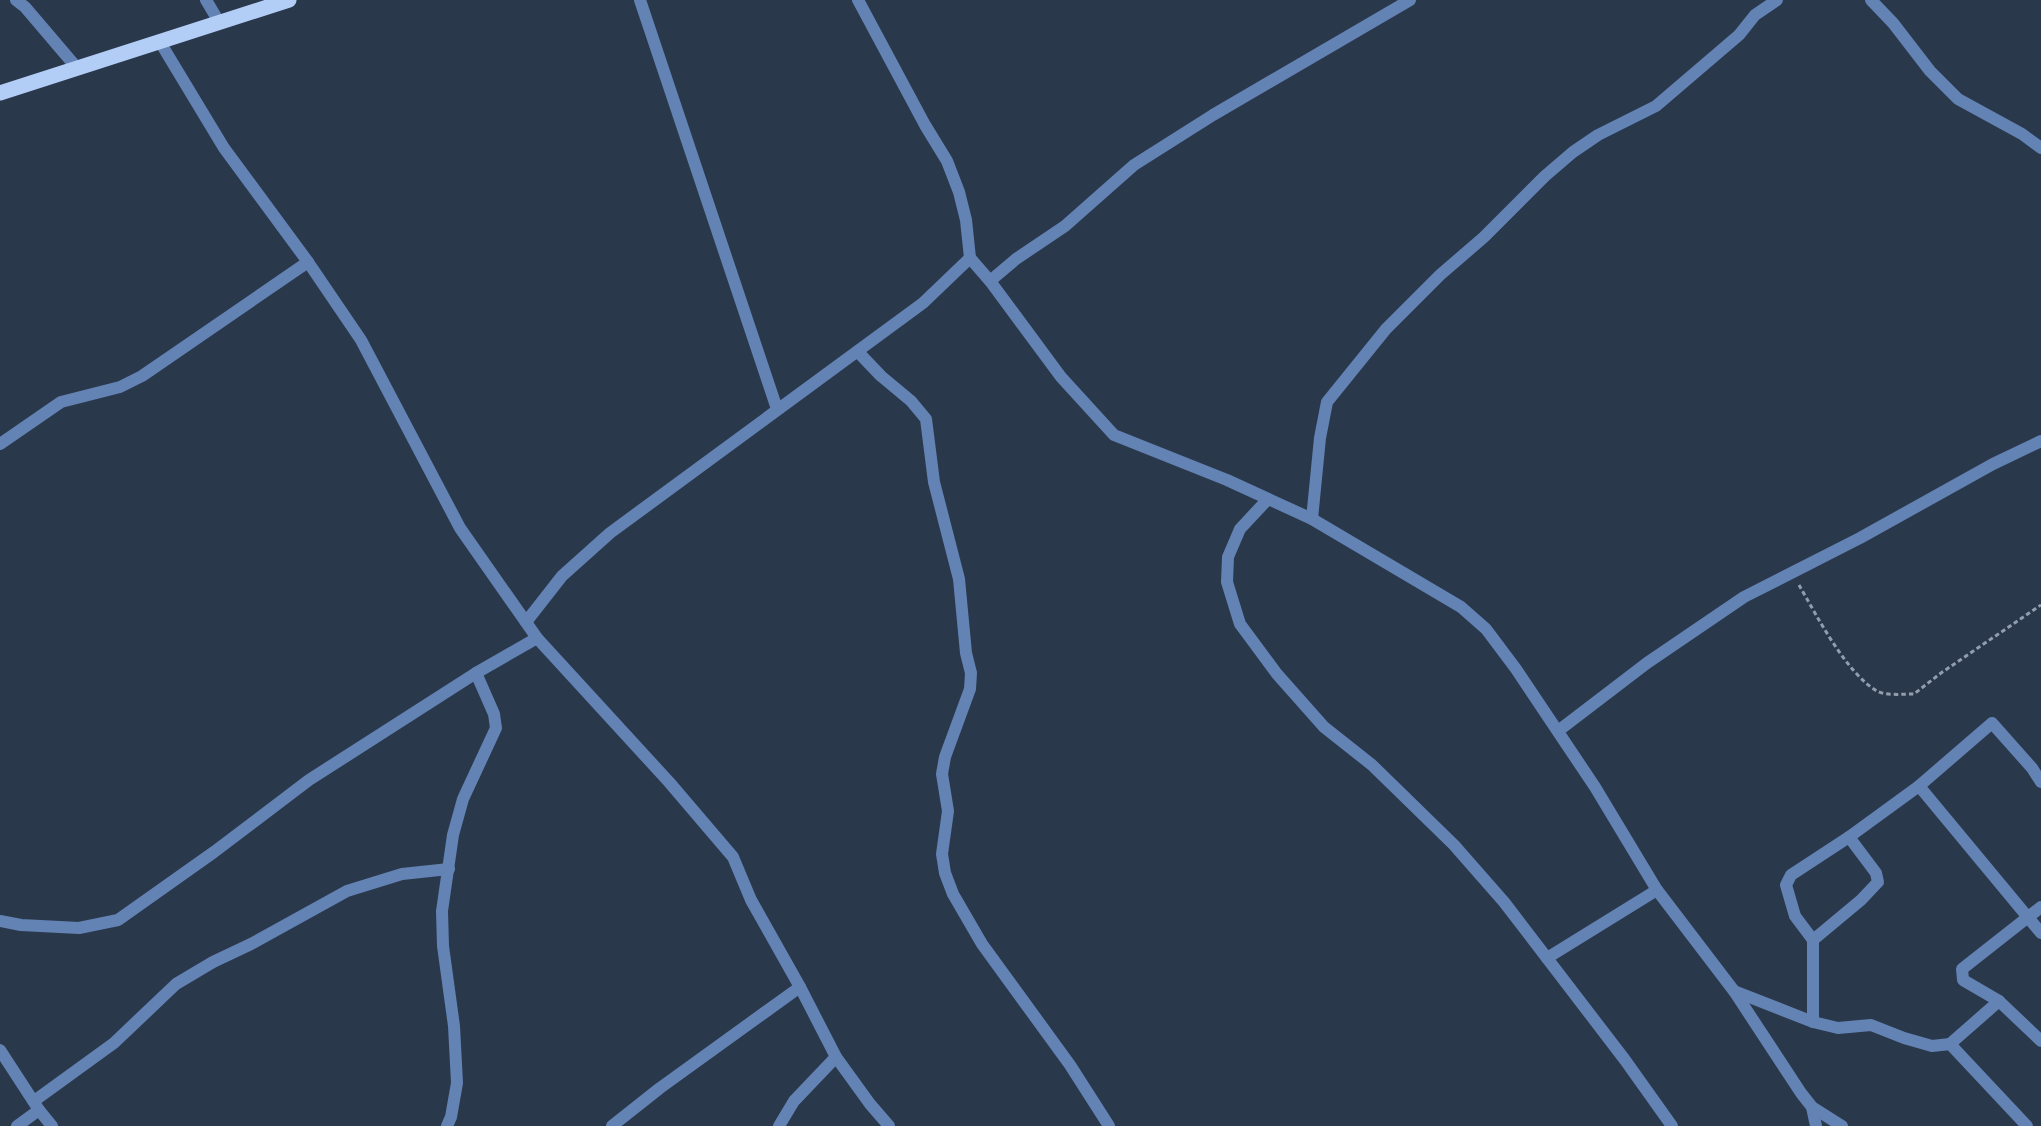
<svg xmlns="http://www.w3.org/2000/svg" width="2041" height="1126" font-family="'DM Sans',sans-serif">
  <rect width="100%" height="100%" fill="#2a384c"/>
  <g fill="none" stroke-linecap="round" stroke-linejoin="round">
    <path stroke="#929dad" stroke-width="3" stroke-dasharray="4.5 3" stroke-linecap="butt" d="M1799 585C1817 616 1846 673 1877 691 1886 696 1903 694 1914 694L1941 673 2041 605"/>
    <g stroke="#6383b4" stroke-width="12">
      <path d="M16 0 25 7 77 68"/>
      <path d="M206 0 219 22"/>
      <path d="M640 0 777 409"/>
      <path d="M858 0 925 125 947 161 959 192 966 220 970 258 990 281 1061 377 1114 435 1227 480 1312 519 1461 607 1486 629 1516 669 1595 787 1657 890 1734 991 1801 1093 1812 1107 1842 1126"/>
      <path d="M1871 0 1893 23 1930 71 1958 99 2022 134 2041 148"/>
      <path d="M160 42 224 148 308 262 361 340 460 528 537 638 669 782 733 857 751 900 800 987 836 1057 870 1104 889 1126"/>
      <path d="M990 281 1016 259 1065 226 1134 165 1213 115 1410 0"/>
      <path d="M858 352 881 376 911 401 926 419 934 482 959 579 966 653 971 673 970 689 945 757 942 774 948 811 942 854 945 873 953 894 982 944 1070 1065 1109 1126"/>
      <path d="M0 444 61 402 120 387 142 376 308 262"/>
      <path d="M1268 499 1240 529 1228 557 1227 582 1240 624 1277 674 1324 727 1372 765 1454 845 1504 902 1625 1060 1672 1126"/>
      <path d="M1312 519 1320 438 1327 402 1386 329 1440 275 1484 237 1545 176 1573 152 1598 135 1656 106 1739 35 1755 15 1777 0"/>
      <path d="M526 622 562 576 610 533 923 303 970 258"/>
      <path d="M1558 731 1647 663 1744 597 1860 538 1993 464 2041 441"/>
      <path d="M1919 786 2041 933"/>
      <path d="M0 921 21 925 79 928 118 920 214 852 309 780 476 673 537 638"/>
      <path d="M1813 940 1861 900 1878 882 1876 873 1849 837"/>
      <path d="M1547 958 1657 890"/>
      <path d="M1734 991 1813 1022 1838 1028 1871 1025 1904 1038 1932 1046 1950 1044 2027 1126"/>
      <path d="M1999 1001 2041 1041"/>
      <path d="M1813 1022V940L1795 916 1786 885 1791 875 1849 837 1919 786 1992 723 2032 768 2041 782"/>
      <path d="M1950 1044 1999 1001 1963 980 1962 969 2041 907"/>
      <path d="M0 1050 39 1110 52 1126"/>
      <path d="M34 1101 114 1043 176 984 213 962 251 944 347 891 402 874 449 869"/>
      <path d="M1812 1107 1816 1126"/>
      <path d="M17 1126 39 1110"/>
      <path d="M447 1126 451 1117 457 1083 454 1026 443 946 442 911 453 835 463 799 496 728 494 714 476 673"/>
      <path d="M612 1126 660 1088 800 987"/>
      <path d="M779 1126 794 1101 836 1057"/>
    </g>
    <path stroke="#b3cef6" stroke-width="15" d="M0 93 289 0"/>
  </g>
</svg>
